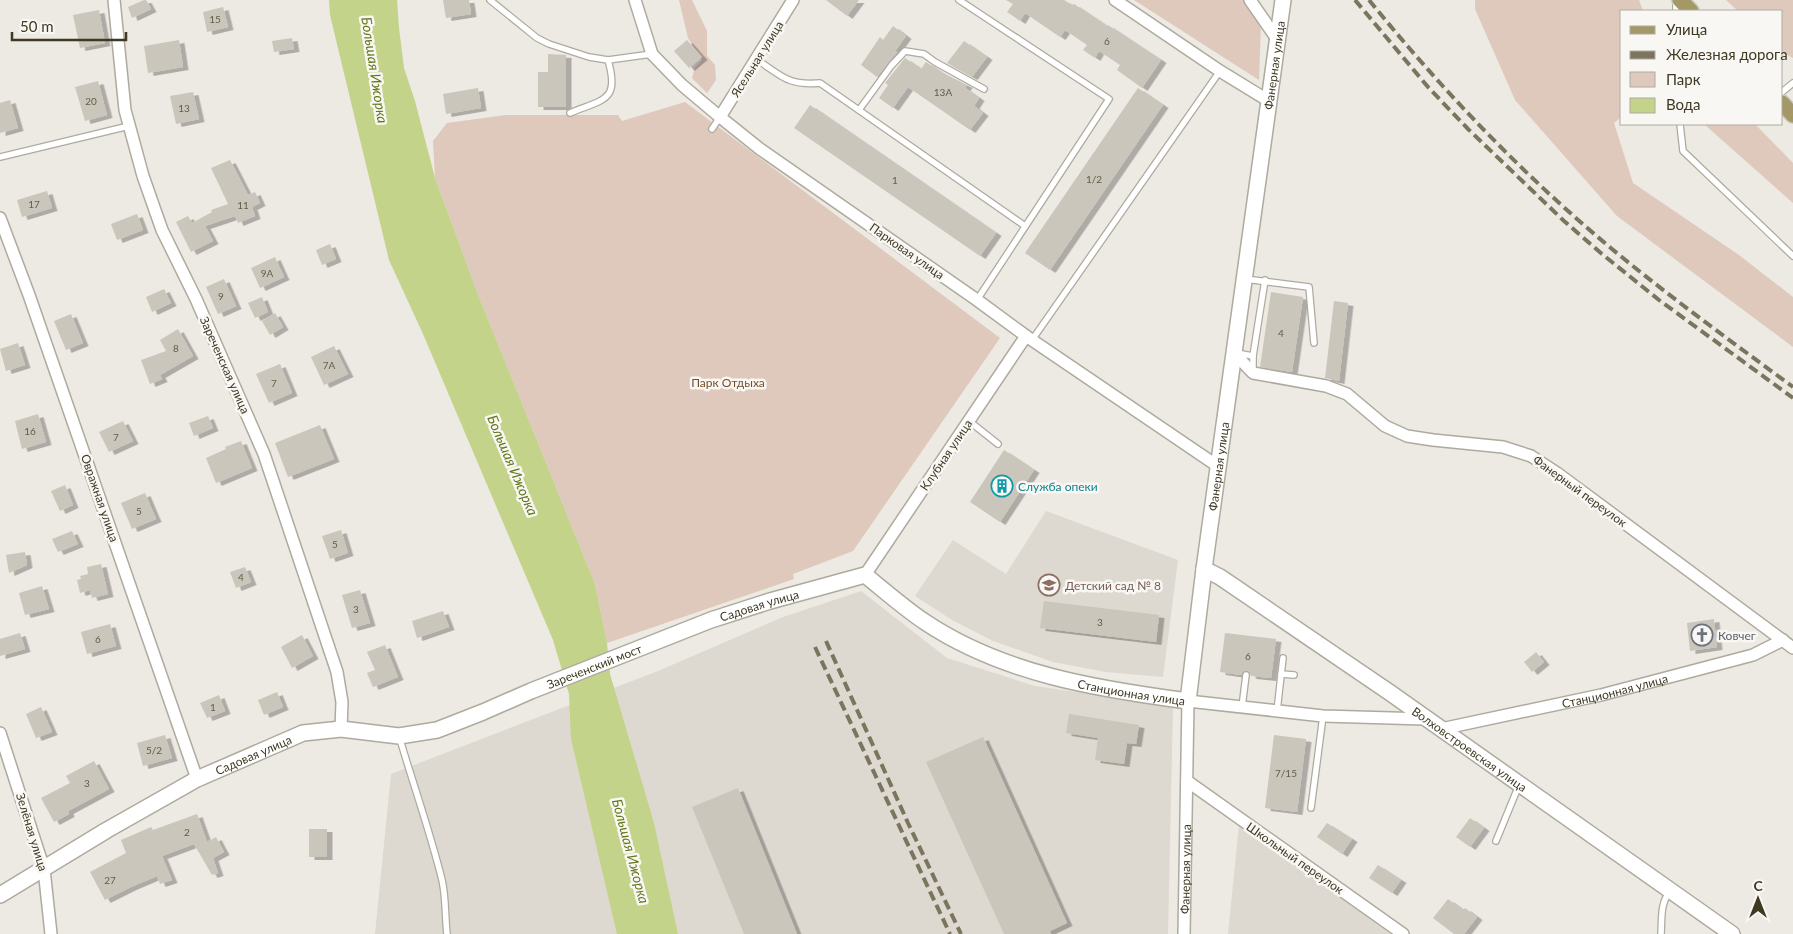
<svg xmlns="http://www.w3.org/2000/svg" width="1793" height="934" font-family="Lato,sans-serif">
  <defs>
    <filter id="shadow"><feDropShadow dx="5.5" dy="3" stdDeviation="0" flood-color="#0004"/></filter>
  </defs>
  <rect width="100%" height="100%" fill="#ede9e3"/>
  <g fill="#ddd9d1">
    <path d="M1046 511 1178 560 1163 677 1106 672 1053 662 993 641 952 620 915 596 953 540 1006 574Z"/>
    <path d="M861 591 947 658 1035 686 1173 706 1168 934H375L391 774 658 671 783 617Z"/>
    <path d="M1239 825 1390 934H1228Z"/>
  </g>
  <g fill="#dfc8bc">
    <path d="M679 0H692L707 31V56L715 65 716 80 707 93 692 78 695 67 702 60 688 38Z"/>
    <path d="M1134 0H1245L1261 22 1259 80Z"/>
    <path d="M1475 0H1639L1643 11H1622V116L1614 123 1633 183 1739 255 1793 297V347L1617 216 1515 100 1475 9Z"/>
    <path d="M1726 0H1793V58L1782 52V11H1738Z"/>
    <path d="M685 102 1000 338 853 551 793 574 794 579 607 643 595 584 477 292 435 178 433 141 447 123 506 115H618L622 121Z"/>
    <path d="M1704 124H1755L1793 163V203Z"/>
  </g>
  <path fill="#c3d38a" d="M329 0H397L399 28 404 68 415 101 435 178 477 292 595 584 607 643 610 674 654 823 678 934H617L571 739 569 694 553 640 423 334 389 260 330 15Z"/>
  <g fill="#cbc6bb" filter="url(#shadow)">
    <path d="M144 0H146L151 9 132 18 128 7Z"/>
    <path d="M443 0H469L471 14 446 18Z"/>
    <path d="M826 0H859L847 16Z"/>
    <path d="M1006 0H1064L1072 5 1074 4 1107 26 1108 25 1161 60 1142 88 1117 70 1120 65 1099 51 1095 58 1083 50 1087 45 1065 30 1060 37 1025 13 1020 21 1007 12 1013 4Z"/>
    <path d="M223 7 228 27 207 32 203 12Z"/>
    <path d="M99 10 105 43 80 48 73 15Z"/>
    <path d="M893 26 906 36 895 51 897 52 877 77 861 65 880 37 883 40Z"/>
    <path d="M292 38 294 49 274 52 272 41Z"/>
    <path d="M179 40 183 67 148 73 144 46Z"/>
    <path d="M687 40 702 57 689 68 674 51Z"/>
    <path d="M964 41 987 57 972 77 947 63Z"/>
    <path d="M548 54 566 55V107H538V72H548Z"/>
    <path d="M905 58 921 69 926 62 941 72 967 85 965 88 979 98 974 106 983 113 970 130 908 87 893 108 879 98 888 85 885 83Z"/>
    <path d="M98 81 107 115 85 121 75 87Z"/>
    <path d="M478 88 481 108 446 114 443 94Z"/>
    <path d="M1138 88 1163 105 1050 270 1025 253Z"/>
    <path d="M193 92 199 119 176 124 170 96Z"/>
    <path d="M10 100 18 128 0 133V103Z"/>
    <path d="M810 105 996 233 980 256 794 128Z"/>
    <path d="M230 160 248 195 255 192 260 203 252 207 255 216 238 223 235 216 205 226 213 241 191 252 176 222 188 216 192 223 212 212 211 210 228 204 211 168Z"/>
    <path d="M47 191 52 208 22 217 17 200Z"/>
    <path d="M137 214 143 230 117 240 111 224Z"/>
    <path d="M330 244 336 259 322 265 316 250Z"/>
    <path d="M275 257 284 277 260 288 251 268Z"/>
    <path d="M224 279 236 306 218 314 206 287Z"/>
    <path d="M164 289 171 303 152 312 146 297Z"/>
    <path d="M1271 292 1303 297 1292 372 1260 367Z"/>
    <path d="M262 297 268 312 255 318 248 303Z"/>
    <path d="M1334 301 1348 303 1339 381 1325 378Z"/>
    <path d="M275 313 283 327 270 335 262 321Z"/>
    <path d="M71 314 83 343 66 350 54 321Z"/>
    <path d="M178 329 193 356 160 375 162 379 150 384 141 360 166 351 160 340Z"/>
    <path d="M18 343 25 365 6 371 0 349Z"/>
    <path d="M334 346 348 374 324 385 311 357Z"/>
    <path d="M280 364 292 393 269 403 256 374Z"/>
    <path d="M38 414 46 442 22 449 15 421Z"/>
    <path d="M208 416 213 428 194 436 189 423Z"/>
    <path d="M123 421 133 441 109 452 99 432Z"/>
    <path d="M320 425 334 459 288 477 275 443Z"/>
    <path d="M241 441 252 468 216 483 206 458 226 449 225 447Z"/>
    <path d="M1004 450 1034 470 1000 522 970 502Z"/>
    <path d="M65 485 73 505 60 511 51 491Z"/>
    <path d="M145 493 156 519 132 529 121 503Z"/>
    <path d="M341 530 348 553 330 559 322 536Z"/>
    <path d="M72 531 78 544 58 552 52 539Z"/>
    <path d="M25 552 27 565 9 573 6 555Z"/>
    <path d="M101 564 108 594 92 598 90 590 80 593 77 580 81 579 80 576 88 574 87 567Z"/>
    <path d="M245 567 251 582 236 588 230 572Z"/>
    <path d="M42 586 49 609 25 615 19 593Z"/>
    <path d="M360 590 370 623 352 628 342 595Z"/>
    <path d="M1044 601 1159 615 1156 642 1040 628Z"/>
    <path d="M443 611 449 627 417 638 412 621Z"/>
    <path d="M1714 619 1717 647 1690 651 1687 623Z"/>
    <path d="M110 624 116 646 87 654 81 632Z"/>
    <path d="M20 633 25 649 0 656V639Z"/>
    <path d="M1225 633 1276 639 1271 678 1251 676 1249 672 1246 670 1241 675 1220 672Z"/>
    <path d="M302 635 313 656 292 668 281 647Z"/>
    <path d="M385 645 398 677 373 687 367 673 375 670 367 652Z"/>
    <path d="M1536 652 1544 662 1532 672 1524 662Z"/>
    <path d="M277 692 283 707 264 715 258 700Z"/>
    <path d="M219 695 225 711 207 718 200 703Z"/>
    <path d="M41 707 52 732 36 738 26 714Z"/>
    <path d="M1069 714 1139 725 1136 744 1127 743 1124 764 1095 760 1098 738 1066 733Z"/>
    <path d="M165 735 172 758 143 766 137 743Z"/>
    <path d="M1274 735 1306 739 1297 812 1265 808Z"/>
    <path d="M983 737 1067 923 1050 931 1051 934H1004L926 762Z"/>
    <path d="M94 761 109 789 68 811 69 814 54 822 41 798 70 783 66 776Z"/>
    <path d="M738 788 797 934H744L692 807Z"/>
    <path d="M197 814 207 842 216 837 224 852 213 858 218 873 212 875 194 844 162 856 172 880 160 884 157 876 131 887 105 900 90 872 126 853 121 840 151 827 153 830Z"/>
    <path d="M1470 818 1484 828 1470 847 1456 837Z"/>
    <path d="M1327 823 1352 839 1342 854 1317 837Z"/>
    <rect x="309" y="829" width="18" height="28"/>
    <path d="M1378 865 1401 880 1392 893 1369 878Z"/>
    <path d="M1448 899 1463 910 1465 908 1477 917 1464 934H1454L1433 918Z"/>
  </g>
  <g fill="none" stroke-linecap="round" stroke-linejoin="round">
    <g stroke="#aeaa9e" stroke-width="8">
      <g id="service">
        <path d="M490 0 537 38 549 44 589 57 608 60 652 54"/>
        <path d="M959 0 1109 99 977 300"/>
        <path d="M1676 11V0"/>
        <path d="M756 59C782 76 788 86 820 83L1025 226"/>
        <path d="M1782 92 1793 83"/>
        <path d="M859 110 891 66 905 51 924 54 935 62 984 89"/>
        <path d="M570 113C604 99 620 101 608 60"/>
        <path d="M1680 124 1683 151 1793 256"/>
        <path d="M712 129 720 117"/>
        <path d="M0 157 129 126"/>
        <path d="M1245 279 1309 287 1314 343"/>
        <path d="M1032 340 1220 71"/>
        <path d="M1236 353 1253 356"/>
        <path d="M1253 372V356L1265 280"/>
        <path d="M969 421 998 444"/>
        <path d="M1281 674 1294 675"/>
        <path d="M1242 707 1246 675"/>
        <path d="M1277 711 1283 658"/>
        <path d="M399 736C413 784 430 831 442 880 446 897 445 917 447 934"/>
        <path d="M1311 808 1323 716"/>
        <path d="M1496 841 1519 785"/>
        <path d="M1661 934C1662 918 1660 904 1670 891"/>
      </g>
    </g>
    <g stroke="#aeaa9e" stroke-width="14">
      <g id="minor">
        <path d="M114 0 125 110 143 176 162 230 196 299 264 454 337 672 342 702 341 729"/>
        <path d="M635 0 652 54 682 85 720 117 760 149 977 300 1026 336 1219 467"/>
        <path d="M1115 0 1220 71 1269 101"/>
        <path d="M1250 0 1277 39"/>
        <path d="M720 117 793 0"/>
        <path d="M0 218 29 295 197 779"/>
        <path d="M1234 353 1253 373 1326 386 1347 394 1385 426 1407 436 1433 440 1503 447 1531 456 1557 473 1793 648"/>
        <path d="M865 575 1026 336"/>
        <path id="s1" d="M1441 729 1601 695 1753 655 1783 640"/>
        <path d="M0 733 44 869 51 934"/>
        <path d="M1187 781 1403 934"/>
        <path id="s2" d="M1184 934 1188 701 1323 716 1425 719"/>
      </g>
    </g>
    <g stroke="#aeaa9e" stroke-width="18">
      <g id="tertiary">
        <path id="s3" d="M1204 569 1220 577 1389 692 1732 934"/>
        <path id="s4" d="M0 895 107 830 197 779 303 733 341 729 399 736 437 730 483 712 531 691 711 620 770 601 865 575C885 591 904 608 925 622 1003 674 1097 689 1188 701L1204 569 1283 0"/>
      </g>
    </g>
    <g stroke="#c9c8c1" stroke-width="18">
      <g id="primary">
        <path d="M1680 0 1691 11"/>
        <path d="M1782 103 1793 115"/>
      </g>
    </g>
    <use href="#service" stroke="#fff" stroke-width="5.5"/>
    <use href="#minor" stroke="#fff" stroke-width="11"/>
    <use href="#tertiary" stroke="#fff" stroke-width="15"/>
    <use href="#primary" stroke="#a49867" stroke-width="15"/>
    <g stroke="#7b755d" stroke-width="4" stroke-dasharray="10 5" stroke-linecap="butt">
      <path d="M1355 0 1428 87 1468 129 1564 221 1602 254 1659 300 1793 398"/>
      <path d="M1369 0C1442 90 1523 175 1612 249 1670 297 1732 342 1793 387"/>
      <path d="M826 641 908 823 961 934"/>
      <path d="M815 647 950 934"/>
    </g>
  </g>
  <defs>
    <g id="building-ring" transform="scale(1.125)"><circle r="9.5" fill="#f9f7f4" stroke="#0f9aa8" stroke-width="1.5"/><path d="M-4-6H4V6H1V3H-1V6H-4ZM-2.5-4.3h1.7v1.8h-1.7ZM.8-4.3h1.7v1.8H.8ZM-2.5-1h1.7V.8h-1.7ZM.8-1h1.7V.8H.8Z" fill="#0f9aa8"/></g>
    <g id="school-ring" transform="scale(1.125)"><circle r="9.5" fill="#f9f7f4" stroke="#8d6e63" stroke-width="1.5"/><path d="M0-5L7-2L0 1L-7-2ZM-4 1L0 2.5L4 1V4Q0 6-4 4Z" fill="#8d6e63"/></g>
    <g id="church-ring" transform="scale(1.125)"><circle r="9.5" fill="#f9f7f4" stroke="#6b7280" stroke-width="1.5"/><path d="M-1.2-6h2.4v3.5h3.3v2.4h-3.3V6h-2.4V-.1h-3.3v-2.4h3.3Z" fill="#6b7280"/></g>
  </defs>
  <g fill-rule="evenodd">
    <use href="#building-ring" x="1002" y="486"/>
    <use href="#school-ring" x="1049" y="585"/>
    <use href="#church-ring" x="1702" y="635"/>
  </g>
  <g text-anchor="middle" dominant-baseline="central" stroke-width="5" stroke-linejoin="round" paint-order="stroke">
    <g font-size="10" fill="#625c48">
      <text x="215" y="19">15</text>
      <text x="1107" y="41">6</text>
      <text x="943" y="92">13А</text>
      <text x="91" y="101">20</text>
      <text x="184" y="108">13</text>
      <text x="1094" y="179">1/2</text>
      <text x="895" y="180">1</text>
      <text x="34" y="204">17</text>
      <text x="243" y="205">11</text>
      <text x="267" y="273">9А</text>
      <text x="221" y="296">9</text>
      <text x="1281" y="333">4</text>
      <text x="176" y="348">8</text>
      <text x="329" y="365">7А</text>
      <text x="274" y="383">7</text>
      <text x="30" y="431">16</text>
      <text x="116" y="437">7</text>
      <text x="139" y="511">5</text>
      <text x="335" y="544">5</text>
      <text x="241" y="577">4</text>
      <text x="356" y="609">3</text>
      <text x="1100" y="622">3</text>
      <text x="98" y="639">6</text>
      <text x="1248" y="656">6</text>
      <text x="213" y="707">1</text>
      <text x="154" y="750">5/2</text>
      <text x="1286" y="773">7/15</text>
      <text x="87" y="783">3</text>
      <text x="187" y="832">2</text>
      <text x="110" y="880">27</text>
    </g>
    <g font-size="12" fill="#3f3922" stroke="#f9f7f4">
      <text transform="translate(757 59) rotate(-58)">Ясельная улица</text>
      <text stroke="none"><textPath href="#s4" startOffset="1930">Фанерная улица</textPath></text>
      <text transform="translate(907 251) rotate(35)">Парковая улица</text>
      <text transform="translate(225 365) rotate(66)">Зареченская улица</text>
      <text transform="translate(946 455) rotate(-56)">Клубная улица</text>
      <text stroke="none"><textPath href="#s4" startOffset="1525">Фанерная улица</textPath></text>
      <text transform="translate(1580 491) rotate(36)">Фанерный переулок</text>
      <text transform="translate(100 498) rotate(71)">Овражная улица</text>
      <text stroke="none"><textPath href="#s4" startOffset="825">Садовая улица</textPath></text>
      <text stroke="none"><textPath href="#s4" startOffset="649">Зареченский мост</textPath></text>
      <text stroke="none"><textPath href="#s1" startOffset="178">Станционная улица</textPath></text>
      <text stroke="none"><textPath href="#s4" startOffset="1231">Станционная улица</textPath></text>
      <text stroke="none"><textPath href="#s3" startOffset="321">Волховстроевская улица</textPath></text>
      <text stroke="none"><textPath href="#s4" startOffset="290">Садовая улица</textPath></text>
      <text transform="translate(32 832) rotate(73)">Зелёная улица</text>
      <text transform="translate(1295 858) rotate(35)">Школьный переулок</text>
      <text stroke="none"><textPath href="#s2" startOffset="65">Фанерная улица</textPath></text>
    </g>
    <g font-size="12" fill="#774e2b" stroke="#f9f7f4">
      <text x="728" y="382">Парк Отдыха</text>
    </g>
    <g font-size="12" fill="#0d838f" stroke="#f9f7f4" text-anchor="start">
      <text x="1018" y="486">Служба опеки</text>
    </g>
    <g font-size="12" fill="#785e54" stroke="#f9f7f4" text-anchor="start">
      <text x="1065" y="585">Детский сад № 8</text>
    </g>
    <g font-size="12" fill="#5b616d" stroke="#f9f7f4" text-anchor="start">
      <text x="1718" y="635">Ковчег</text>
    </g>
    <g font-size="14" font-style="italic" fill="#62781a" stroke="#f9f7f4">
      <text transform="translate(375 70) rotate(81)">Большая Ижорка</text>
      <text transform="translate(513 465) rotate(67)">Большая Ижорка</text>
      <text transform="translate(631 851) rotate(75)">Большая Ижорка</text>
    </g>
  </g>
  <rect x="1620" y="10" width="162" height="115" fill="#f9f7f4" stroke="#afaba0"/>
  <rect x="1630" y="26" width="25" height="8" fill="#a49867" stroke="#afaba0"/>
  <text x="1666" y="35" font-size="15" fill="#3f3922">Улица</text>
  <rect x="1630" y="51" width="25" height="8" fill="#7b755d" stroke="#afaba0"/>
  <text x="1666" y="60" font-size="15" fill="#3f3922">Железная дорога</text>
  <rect x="1630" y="72" width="25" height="15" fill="#dfc8bc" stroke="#afaba0"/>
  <text x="1666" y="85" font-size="15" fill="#3f3922">Парк</text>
  <rect x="1630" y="98" width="25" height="15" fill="#c3d38a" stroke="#afaba0"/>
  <text x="1666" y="110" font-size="15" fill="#3f3922">Вода</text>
  <g transform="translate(1758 899)" stroke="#f9f7f4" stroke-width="4" paint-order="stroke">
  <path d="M0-4L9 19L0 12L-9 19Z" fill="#3f3922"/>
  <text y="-8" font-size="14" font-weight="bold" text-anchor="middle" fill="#3f3922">С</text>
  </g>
  <path d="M12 32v8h114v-8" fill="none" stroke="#3f3922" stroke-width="2.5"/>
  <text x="20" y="32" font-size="15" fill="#3f3922" stroke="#f9f7f4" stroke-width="4" paint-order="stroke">50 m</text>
</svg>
